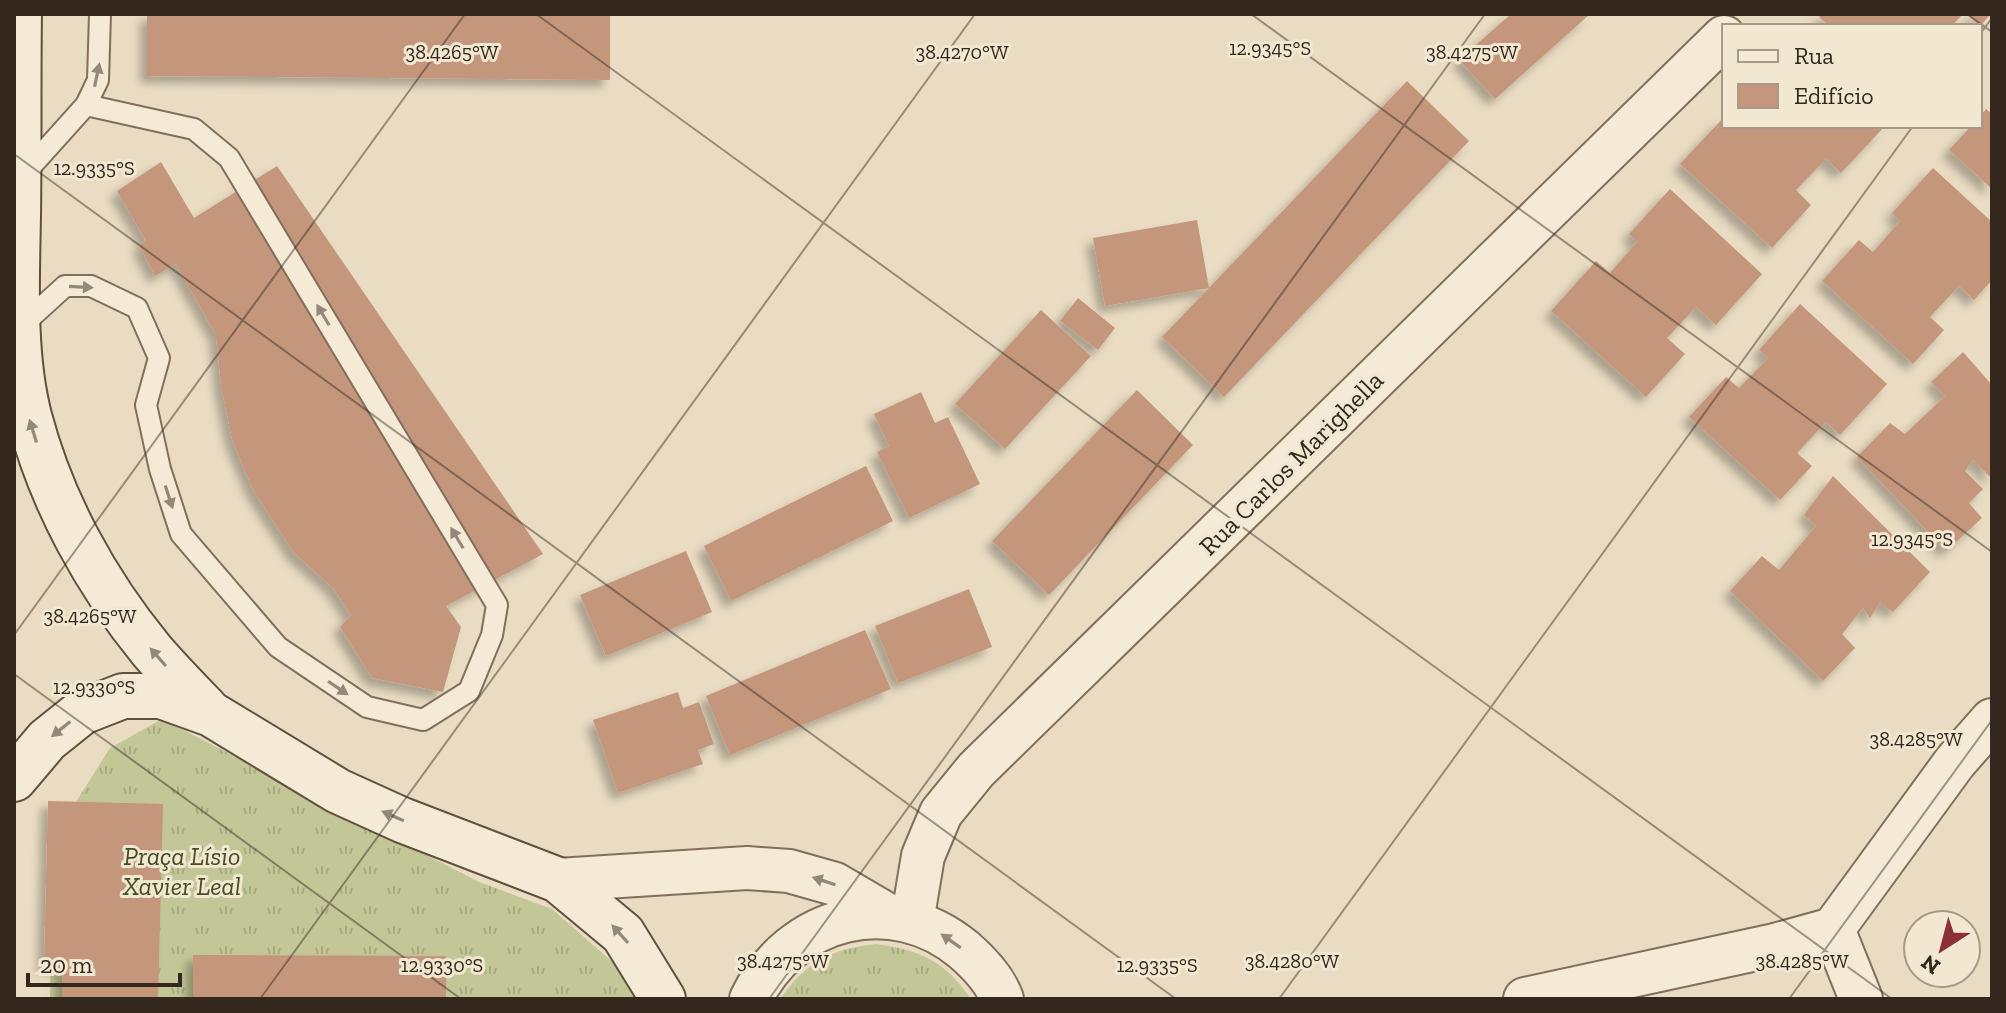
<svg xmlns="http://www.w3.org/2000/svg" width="2006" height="1013" font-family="'Zilla Slab',serif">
  <defs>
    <pattern id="grass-tufts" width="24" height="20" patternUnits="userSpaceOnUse" patternTransform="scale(2)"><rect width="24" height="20" fill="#c3c697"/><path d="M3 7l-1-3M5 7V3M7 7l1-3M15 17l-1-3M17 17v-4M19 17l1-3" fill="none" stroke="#a8aa82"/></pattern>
    <filter id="shadow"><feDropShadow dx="-7" dy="7" stdDeviation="4" flood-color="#0004"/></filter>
  </defs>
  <rect width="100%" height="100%" fill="#e9dcc2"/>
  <g fill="url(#grass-tufts)">
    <path d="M162 719 479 882 552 909 633 980 637 999H50L52 840 110 748Z"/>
    <path d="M876 944C920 950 945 961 971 999H780C806 962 831 949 876 944Z"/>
  </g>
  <g fill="#c4967b" filter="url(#shadow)">
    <path d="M147 14H610V80L147 76Z"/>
    <path d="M1511 14H1590L1495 99 1459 60Z"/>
    <path d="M1822 14H1963L1952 26H1829L1819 17Z"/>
    <path d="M1966 14H1991L1980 26Z"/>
    <path d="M1407 81 1469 141 1224 397 1162 337Z"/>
    <path d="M1986 109 1992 114V189L1949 150 1971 126H1980V116Z"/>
    <path d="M1724 117V126H1885L1841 173 1826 159 1796 190 1811 205 1772 248 1680 164Z"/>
    <path d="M161 162 194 218 277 166 543 554 446 606 461 627 443 692 372 678 340 627 351 615 333 588 294 553 253 490 232 439 221 385 216 335 176 264 155 276 139 245 146 241 117 191Z"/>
    <path d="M1933 168 1992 222V280L1974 300 1959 286 1930 317 1944 330 1913 364 1822 281 1859 240 1873 252 1900 221 1892 213Z"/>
    <path d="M1670 189 1762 274 1716 325 1696 307 1667 338 1685 354 1646 397 1551 311 1596 261 1610 273 1637 242 1629 234Z"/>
    <path d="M1197 220 1209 288 1105 306 1093 238Z"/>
    <path d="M1078 298 1115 328 1098 350 1060 321Z"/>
    <path d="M1800 304 1887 384 1840 435 1826 422 1797 453 1812 466 1780 500 1689 417 1726 377 1739 388 1768 358 1759 350Z"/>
    <path d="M1041 310 1091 356 1005 449 955 404Z"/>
    <path d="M1963 352 1992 385V479L1973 460 1965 471 1983 489 1969 503 1982 518 1946 551 1857 457 1890 423 1905 434 1945 396 1931 382Z"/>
    <path d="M1137 390 1193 445 1049 595 992 541Z"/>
    <path d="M921 392 935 423 948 417 980 484 909 518 877 452 889 446 874 414Z"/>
    <path d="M866 466 893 521 731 601 704 546Z"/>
    <path d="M1833 476 1930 572 1893 612 1880 603 1870 618 1863 608 1842 634 1855 648 1823 681 1730 591 1762 556 1779 570 1816 526 1804 515Z"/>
    <path d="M686 551 712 612 606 656 580 595Z"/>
    <path d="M969 589 992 647 898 683 875 626Z"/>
    <path d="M865 630 891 689 730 755 706 696Z"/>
    <path d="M678 692 683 708 699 702 714 744 698 750 703 764 618 793 593 720Z"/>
    <path d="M48 801 163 804 158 999H62V967H44Z"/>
    <path d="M193 955 446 956V999H193Z"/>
  </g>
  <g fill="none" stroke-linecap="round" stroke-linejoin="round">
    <g stroke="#826e5b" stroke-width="24">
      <g id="lane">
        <path d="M24 174 86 105 98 80 100 14"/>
        <path d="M19 328 65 286H91L137 308 159 358 146 405 160 469 181 534 278 647 367 707 423 720 469 691 492 635 497 605 229 158 194 129 86 105"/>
      </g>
    </g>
    <g stroke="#826e5b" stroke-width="46">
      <g id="street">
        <path d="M558 880 747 868 789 871 835 884 893 918"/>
        <path d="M912 922 923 856 941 813 976 770 1724 37"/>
        <path d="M1833 929 1861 999"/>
        <path d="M751 999C791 916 892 890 964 950 979 963 995 980 1002 999"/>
        <path d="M1525 999 1775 945 1833 929 1955 762 1992 720"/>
      </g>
    </g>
    <g stroke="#634f3e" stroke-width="48">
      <g id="secondary">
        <path d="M19 14C18 81 19 148 18 215 17 279 13 354 29 416 51 501 96 583 152 651 169 671 188 690 206 709"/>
        <path d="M14 779 47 740 82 712 123 696H161L211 714 338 791 402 820 558 880 623 934 663 999"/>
      </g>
    </g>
    <use href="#lane" stroke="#f5ead5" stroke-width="20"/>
    <use href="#street" stroke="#f5ead5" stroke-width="42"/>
    <use href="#secondary" stroke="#f5ead5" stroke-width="44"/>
  </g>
  <defs><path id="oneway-solid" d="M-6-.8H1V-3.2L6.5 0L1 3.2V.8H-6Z" transform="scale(2)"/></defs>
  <g fill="#94887a">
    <use href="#oneway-solid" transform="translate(97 75) rotate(-78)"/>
    <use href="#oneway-solid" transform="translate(81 287) rotate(3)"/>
    <use href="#oneway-solid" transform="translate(323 315) rotate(-121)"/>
    <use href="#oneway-solid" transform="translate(33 431) rotate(-107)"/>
    <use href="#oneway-solid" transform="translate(169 497) rotate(72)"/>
    <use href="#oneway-solid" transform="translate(457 538) rotate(-121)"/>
    <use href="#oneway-solid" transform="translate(158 657) rotate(-131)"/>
    <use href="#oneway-solid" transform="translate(338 688) rotate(34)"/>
    <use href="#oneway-solid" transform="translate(61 729) rotate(141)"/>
    <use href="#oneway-solid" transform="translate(393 816) rotate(-156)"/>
    <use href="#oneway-solid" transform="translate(824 881) rotate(-162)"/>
    <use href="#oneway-solid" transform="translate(620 934) rotate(-132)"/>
    <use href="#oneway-solid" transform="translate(951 941) rotate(-145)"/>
  </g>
  <path fill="none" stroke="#33271e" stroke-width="2" stroke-opacity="0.45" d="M536 14 1892 999M1251 14 1992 552M1967 14 1992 32M1980 34 1992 18M14 154 1176 999M14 635 465 14M14 674 461 999M260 999 975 14M769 999 1485 14M1279 999 1913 126M1789 999 1992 720"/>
  <g text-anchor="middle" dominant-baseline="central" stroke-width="6" stroke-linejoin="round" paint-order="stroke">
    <g font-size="26" fill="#33271e" stroke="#f2e7d1">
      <text transform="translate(1291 463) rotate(-45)">Rua Carlos Marighella</text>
    </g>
    <g font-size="26" font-style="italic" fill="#454d26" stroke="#f2e7d1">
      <text x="182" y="856">Praça Lísio<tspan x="182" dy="30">Xavier Leal</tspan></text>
    </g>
  </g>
  <g font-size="20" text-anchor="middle" fill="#33271e" stroke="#f2e7d1" stroke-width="6" stroke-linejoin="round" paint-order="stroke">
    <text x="1270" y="55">12.9345°S</text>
    <text x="452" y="59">38.4265°W</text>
    <text x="962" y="59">38.4270°W</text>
    <text x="1472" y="59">38.4275°W</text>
    <text x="94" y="175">12.9335°S</text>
    <text x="1912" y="546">12.9345°S</text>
    <text x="90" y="623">38.4265°W</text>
    <text x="94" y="694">12.9330°S</text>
    <text x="1916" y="746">38.4285°W</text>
    <text x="783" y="968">38.4275°W</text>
    <text x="1292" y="968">38.4280°W</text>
    <text x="1802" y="968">38.4285°W</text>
    <text x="442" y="972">12.9330°S</text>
    <text x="1157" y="972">12.9335°S</text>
  </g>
  <rect width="2006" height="1013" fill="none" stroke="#33271e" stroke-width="32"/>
  <rect x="1722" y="24" width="260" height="104" fill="#f2e7d1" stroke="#a69a89" stroke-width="2"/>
  <rect x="1738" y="50" width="40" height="12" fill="#f5ead5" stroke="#a69a89" stroke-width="2"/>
  <text x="1794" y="64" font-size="24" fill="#33271e">Rua</text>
  <rect x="1738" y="84" width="40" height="24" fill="#c4967b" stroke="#a69a89" stroke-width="2"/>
  <text x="1794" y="104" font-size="24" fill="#33271e">Edifício</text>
  <g transform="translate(1942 949) rotate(216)"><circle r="38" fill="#f2e7d1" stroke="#a69a89" stroke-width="2"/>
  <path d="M0-6L14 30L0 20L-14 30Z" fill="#8b3136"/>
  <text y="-12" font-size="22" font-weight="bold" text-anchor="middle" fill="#33271e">N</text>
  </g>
  <path d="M28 973v12h152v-12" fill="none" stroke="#33271e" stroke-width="4"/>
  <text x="40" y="973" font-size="24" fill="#33271e" stroke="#f2e7d1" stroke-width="6" paint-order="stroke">20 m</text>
</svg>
